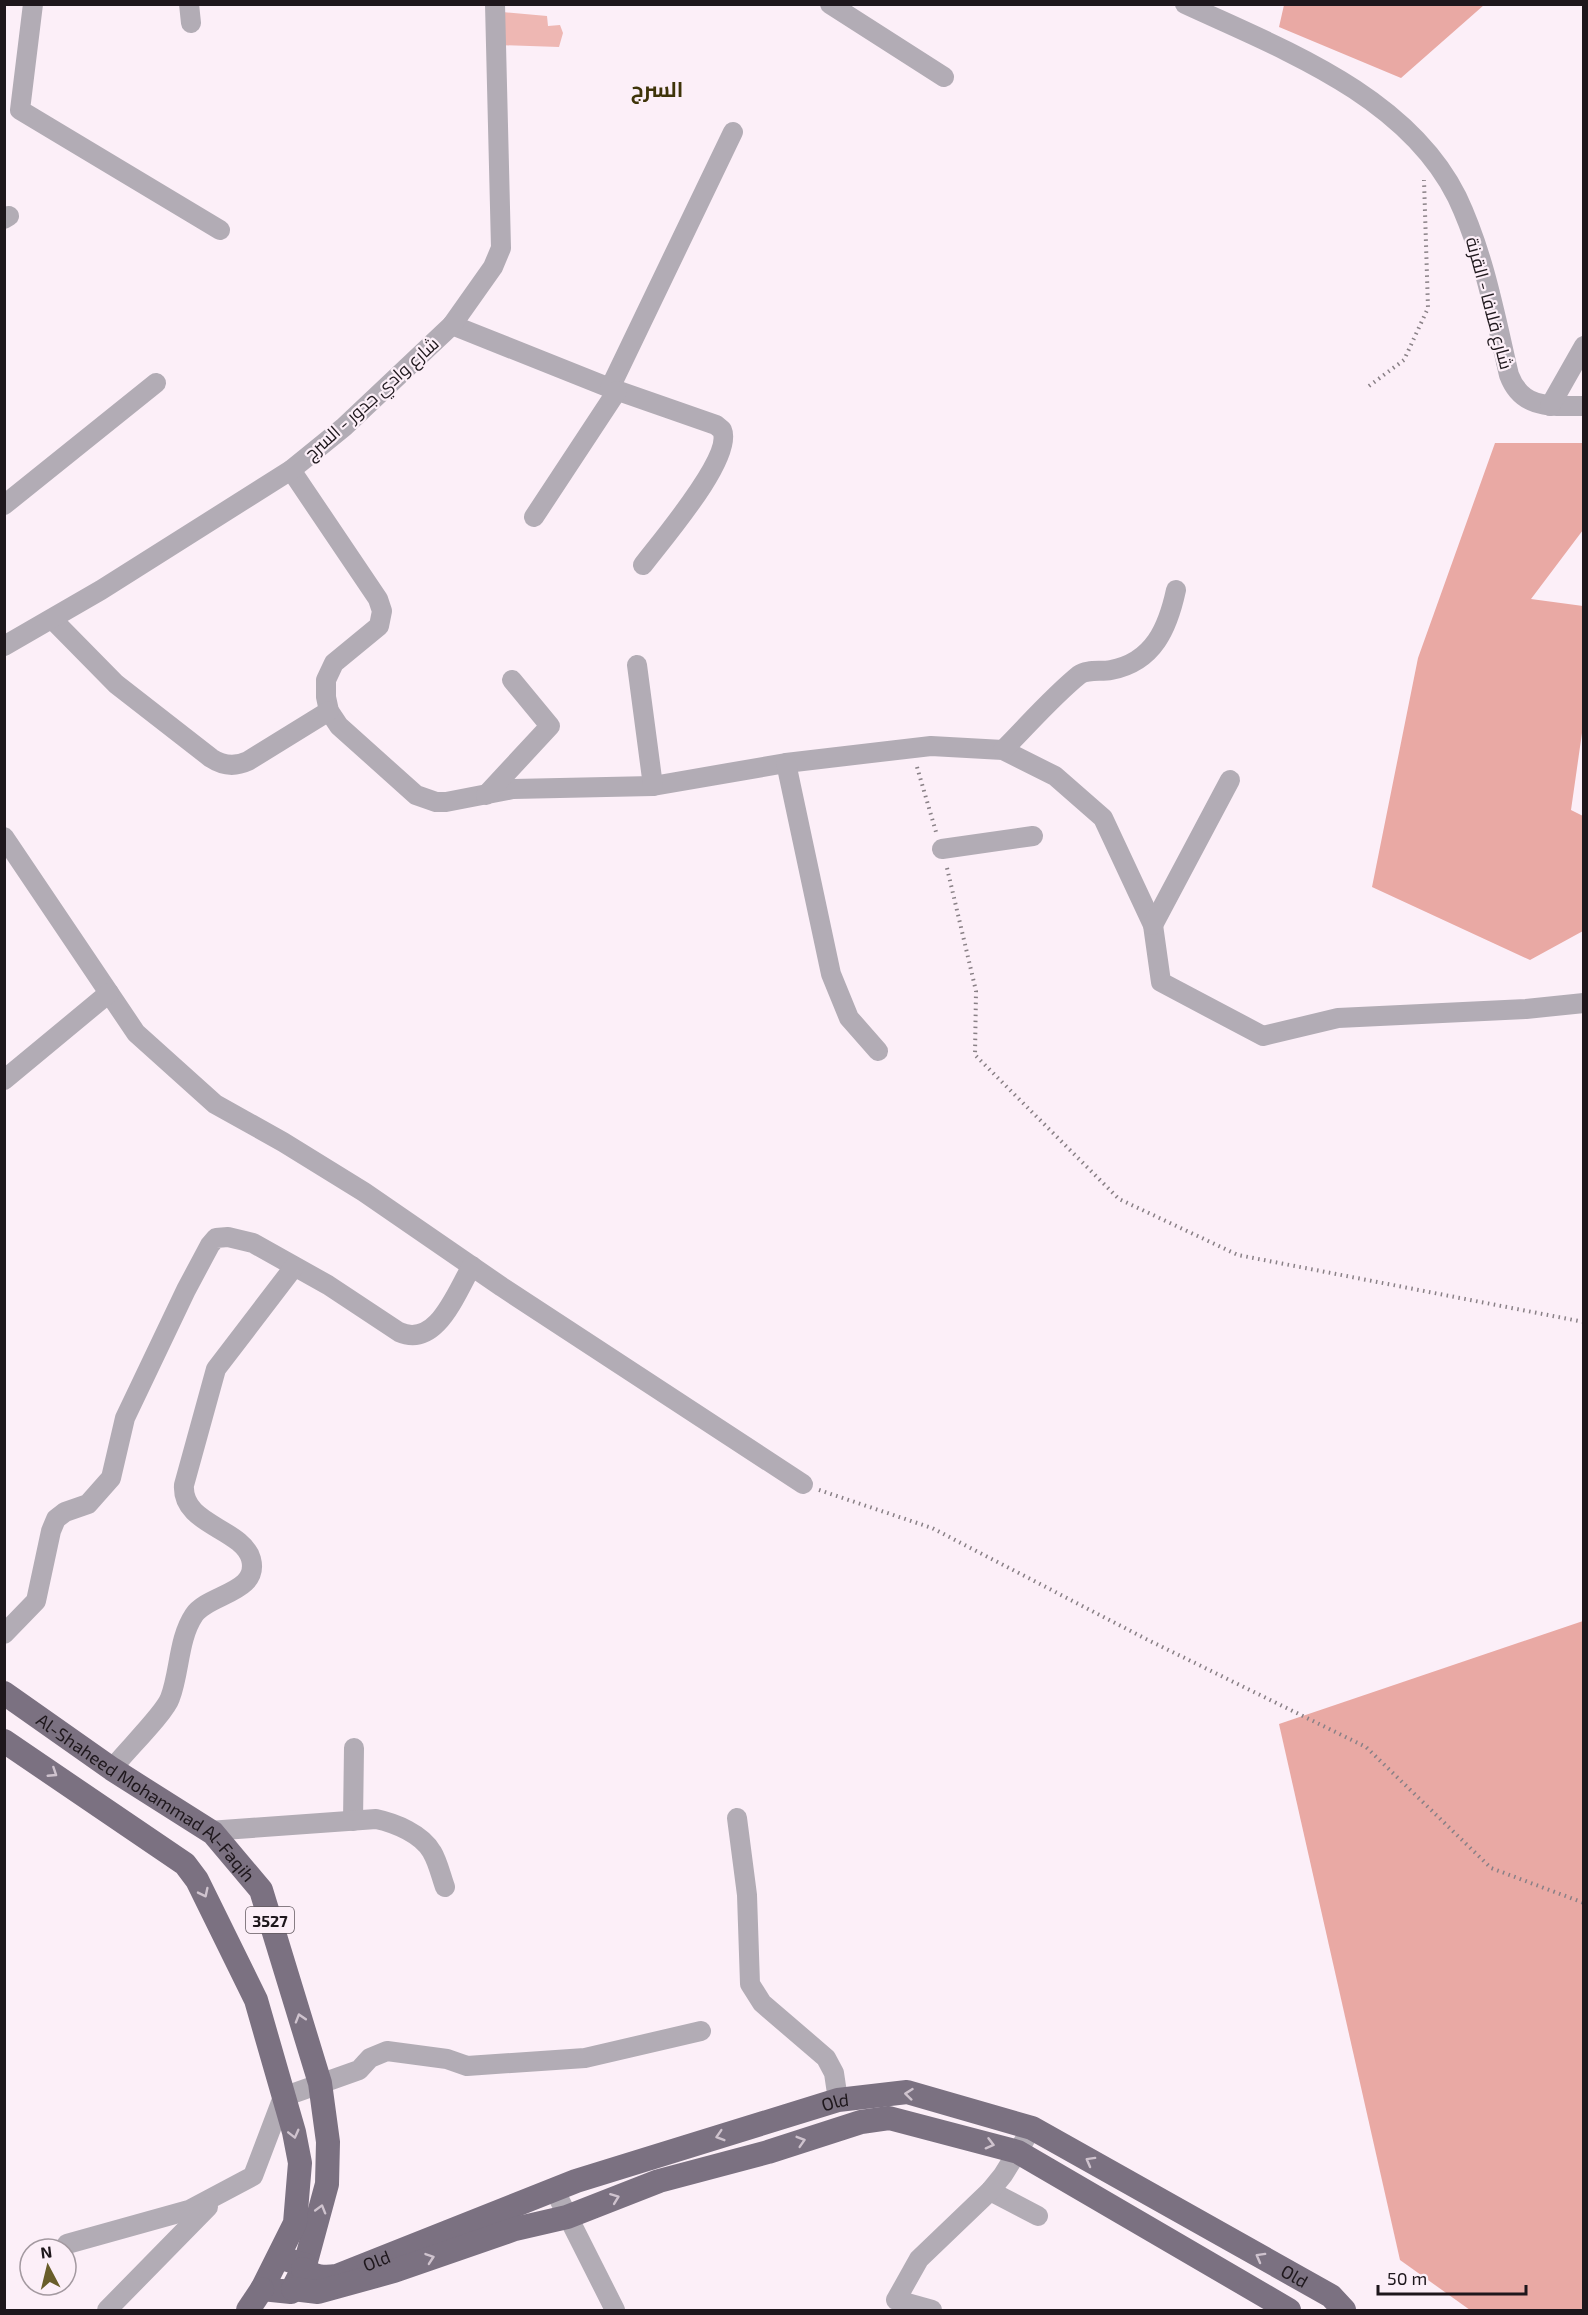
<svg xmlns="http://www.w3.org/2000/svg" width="1588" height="2315" font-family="'Exo 2',Cairo,sans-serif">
  <rect width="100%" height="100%" fill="#fceff8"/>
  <path fill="#eeb7b3" d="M502 12 547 16 548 26 560 25 563 33 559 47 498 45Z"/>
  <g fill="#e9a9a4">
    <path d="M1284 5V4L1484 5 1401 78 1279 27Z"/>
    <path d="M1495 443H1583V530L1531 599 1583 606 1584 719 1571 810 1583 816V931L1530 960 1372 887 1418 658Z"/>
    <path d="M1583 1621V2310H1470L1400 2260 1279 1724Z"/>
  </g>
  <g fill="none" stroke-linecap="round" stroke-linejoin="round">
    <g stroke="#898086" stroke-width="4" stroke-dasharray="1.5 4.5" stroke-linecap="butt">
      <path d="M1369 386 1404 360 1428 308 1424 180"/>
      <path d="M917 767 936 832"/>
      <path d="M947 868 976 991 975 1055 1119 1199 1238 1255 1584 1322"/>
      <path d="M819 1490 932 1528 1146 1639 1366 1747 1491 1868 1584 1903"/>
    </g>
    <g stroke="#b2acb5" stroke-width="20">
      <path d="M33 4 20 110 220 230"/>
      <path d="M189 4 191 23"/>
      <path d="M830 4 944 77"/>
      <path d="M1185 4C1282 49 1406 95 1457 197 1484 254 1495 315 1509 375 1522 410 1552 406 1584 406"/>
      <path d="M4 219 9 216"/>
      <path d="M452 325 610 388 716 425 722 430C734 457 661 541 643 565"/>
      <path d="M610 388 733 132"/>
      <path d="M1550 406 1584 346"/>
      <path d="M291 470 378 599 382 611 379 626 334 663 326 680V697L329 711 339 726 416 795 436 802H446L513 789 653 786 786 763 931 746 1003 750 1055 776 1103 818 1153 925 1161 982 1263 1036 1338 1018 1526 1009 1584 1003"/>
      <path d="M4 505 156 383"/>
      <path d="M534 517 617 391"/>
      <path d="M52 619 116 684 211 758C223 766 235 767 248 761L329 711"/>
      <path d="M4 646 101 590 291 470 344 427 452 325 493 267 501 248 495 4"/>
      <path d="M637 665 653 786"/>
      <path d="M1003 750C1028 725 1052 697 1079 675 1087 669 1101 672 1111 670 1154 662 1168 627 1176 590"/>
      <path d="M786 763 831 974 849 1018 878 1051"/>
      <path d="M486 795 550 726 512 680"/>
      <path d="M4 837 136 1033 215 1104 283 1142 364 1192 502 1287 803 1484"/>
      <path d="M942 849 1033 836"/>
      <path d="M1153 925 1230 780"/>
      <path d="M4 1080 109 993"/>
      <path d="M4 1634 36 1601 51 1531 56 1519 65 1512 88 1504 111 1478 125 1418 186 1290 210 1245 216 1238 228 1237 253 1243 328 1285 399 1332C437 1349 456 1292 472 1266"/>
      <path d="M112 1769C124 1753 165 1713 170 1698 180 1672 178 1639 194 1615 208 1594 260 1593 251 1559 242 1528 181 1525 184 1485L216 1369 294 1267"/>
      <path d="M737 1818 747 1895 750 1984 762 2003 826 2058 834 2073 838 2100"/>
      <path d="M353 1821 354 1748"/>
      <path d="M209 1831 376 1819C395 1823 422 1834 432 1852 438 1862 441 1876 445 1887"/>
      <path d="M554 2189 615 2310"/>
      <path d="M990 2191 1038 2216"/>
      <path d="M67 2244 189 2210 253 2176 283 2097 359 2070 370 2058 387 2051 447 2059 467 2066 585 2058 701 2031"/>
      <path d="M107 2310 208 2207"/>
      <path d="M932 2310 896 2300 919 2259 990 2191 1003 2175 1032 2128"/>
    </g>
    <g stroke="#7b7181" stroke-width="24">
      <path id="s1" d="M4 1693 112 1769 213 1833 261 1890 320 2083 328 2142 327 2184 305 2265"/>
      <path d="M4 1741 185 1864 197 1880 256 2000 294 2132 300 2163 295 2223 262 2289 291 2292 305 2265 278 2257"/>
      <path id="s2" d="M303 2269C315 2277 323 2278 337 2276L576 2181 838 2100 907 2092 1032 2128 1331 2296 1344 2310"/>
      <path d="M293 2289 318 2292 394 2271 515 2229 567 2217 659 2181 768 2152 861 2122 889 2118 1018 2152 1289 2310"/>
      <path d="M248 2310 262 2289"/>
    </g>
  </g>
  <defs><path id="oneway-chevron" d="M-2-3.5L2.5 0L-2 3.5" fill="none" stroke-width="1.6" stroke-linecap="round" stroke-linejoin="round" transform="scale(1.5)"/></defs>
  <g stroke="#cfc3ce">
    <use href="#oneway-chevron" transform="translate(53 1773) rotate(33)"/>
    <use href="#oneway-chevron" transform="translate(204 1893) rotate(64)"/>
    <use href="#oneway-chevron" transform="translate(300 2018) rotate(-107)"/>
    <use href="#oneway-chevron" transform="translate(909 2094) rotate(-174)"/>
    <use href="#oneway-chevron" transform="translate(294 2134) rotate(76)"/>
    <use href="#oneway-chevron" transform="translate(720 2136) rotate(163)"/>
    <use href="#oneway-chevron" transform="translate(801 2141) rotate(-17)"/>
    <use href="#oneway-chevron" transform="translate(990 2144) rotate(15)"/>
    <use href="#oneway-chevron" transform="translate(1090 2161) rotate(-151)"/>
    <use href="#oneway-chevron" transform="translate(615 2198) rotate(-21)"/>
    <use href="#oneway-chevron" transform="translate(321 2209) rotate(-74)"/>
    <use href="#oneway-chevron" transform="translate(1260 2257) rotate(-151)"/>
    <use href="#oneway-chevron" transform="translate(430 2258) rotate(-19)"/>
  </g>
  <g text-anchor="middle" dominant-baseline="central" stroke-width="4.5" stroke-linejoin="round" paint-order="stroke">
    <rect fill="#fceff8" stroke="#61585e" stroke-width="1.5" x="246" y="1907" width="48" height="26" rx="4.5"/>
    <g font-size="16" font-weight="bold" fill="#1e171c">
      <text x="270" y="1920">3527</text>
    </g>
    <g font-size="18" fill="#1e171c" stroke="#fceff8">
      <text transform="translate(1490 303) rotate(75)">شارع قلافا - القرنة</text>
      <text transform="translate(371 398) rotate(-42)">شارع وادي جدور - السرج</text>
      <text stroke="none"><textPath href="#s1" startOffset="177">Al-Shaheed Mohammad Al-Faqih</textPath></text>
      <text stroke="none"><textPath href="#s2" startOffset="564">Old</textPath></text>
      <text stroke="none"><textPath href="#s2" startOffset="78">Old</textPath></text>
      <text stroke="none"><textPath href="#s2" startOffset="1068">Old</textPath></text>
    </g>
    <g font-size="21" font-weight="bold" fill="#3e3409" stroke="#fceff8">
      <text x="657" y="88">السرج</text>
    </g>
  </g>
  <rect width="1588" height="2315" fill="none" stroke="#1e171c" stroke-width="12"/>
  <g transform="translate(48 2267) rotate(353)"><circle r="28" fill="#fceff8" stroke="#a399a0" stroke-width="1.5"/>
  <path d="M0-4.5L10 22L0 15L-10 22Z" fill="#695d2a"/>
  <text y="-9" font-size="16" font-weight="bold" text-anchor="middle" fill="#1e171c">N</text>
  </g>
  <path d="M1378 2285v9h148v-9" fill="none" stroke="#1e171c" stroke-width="3"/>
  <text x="1387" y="2285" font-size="18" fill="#1e171c" stroke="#fceff8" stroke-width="4.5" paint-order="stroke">50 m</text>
</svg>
